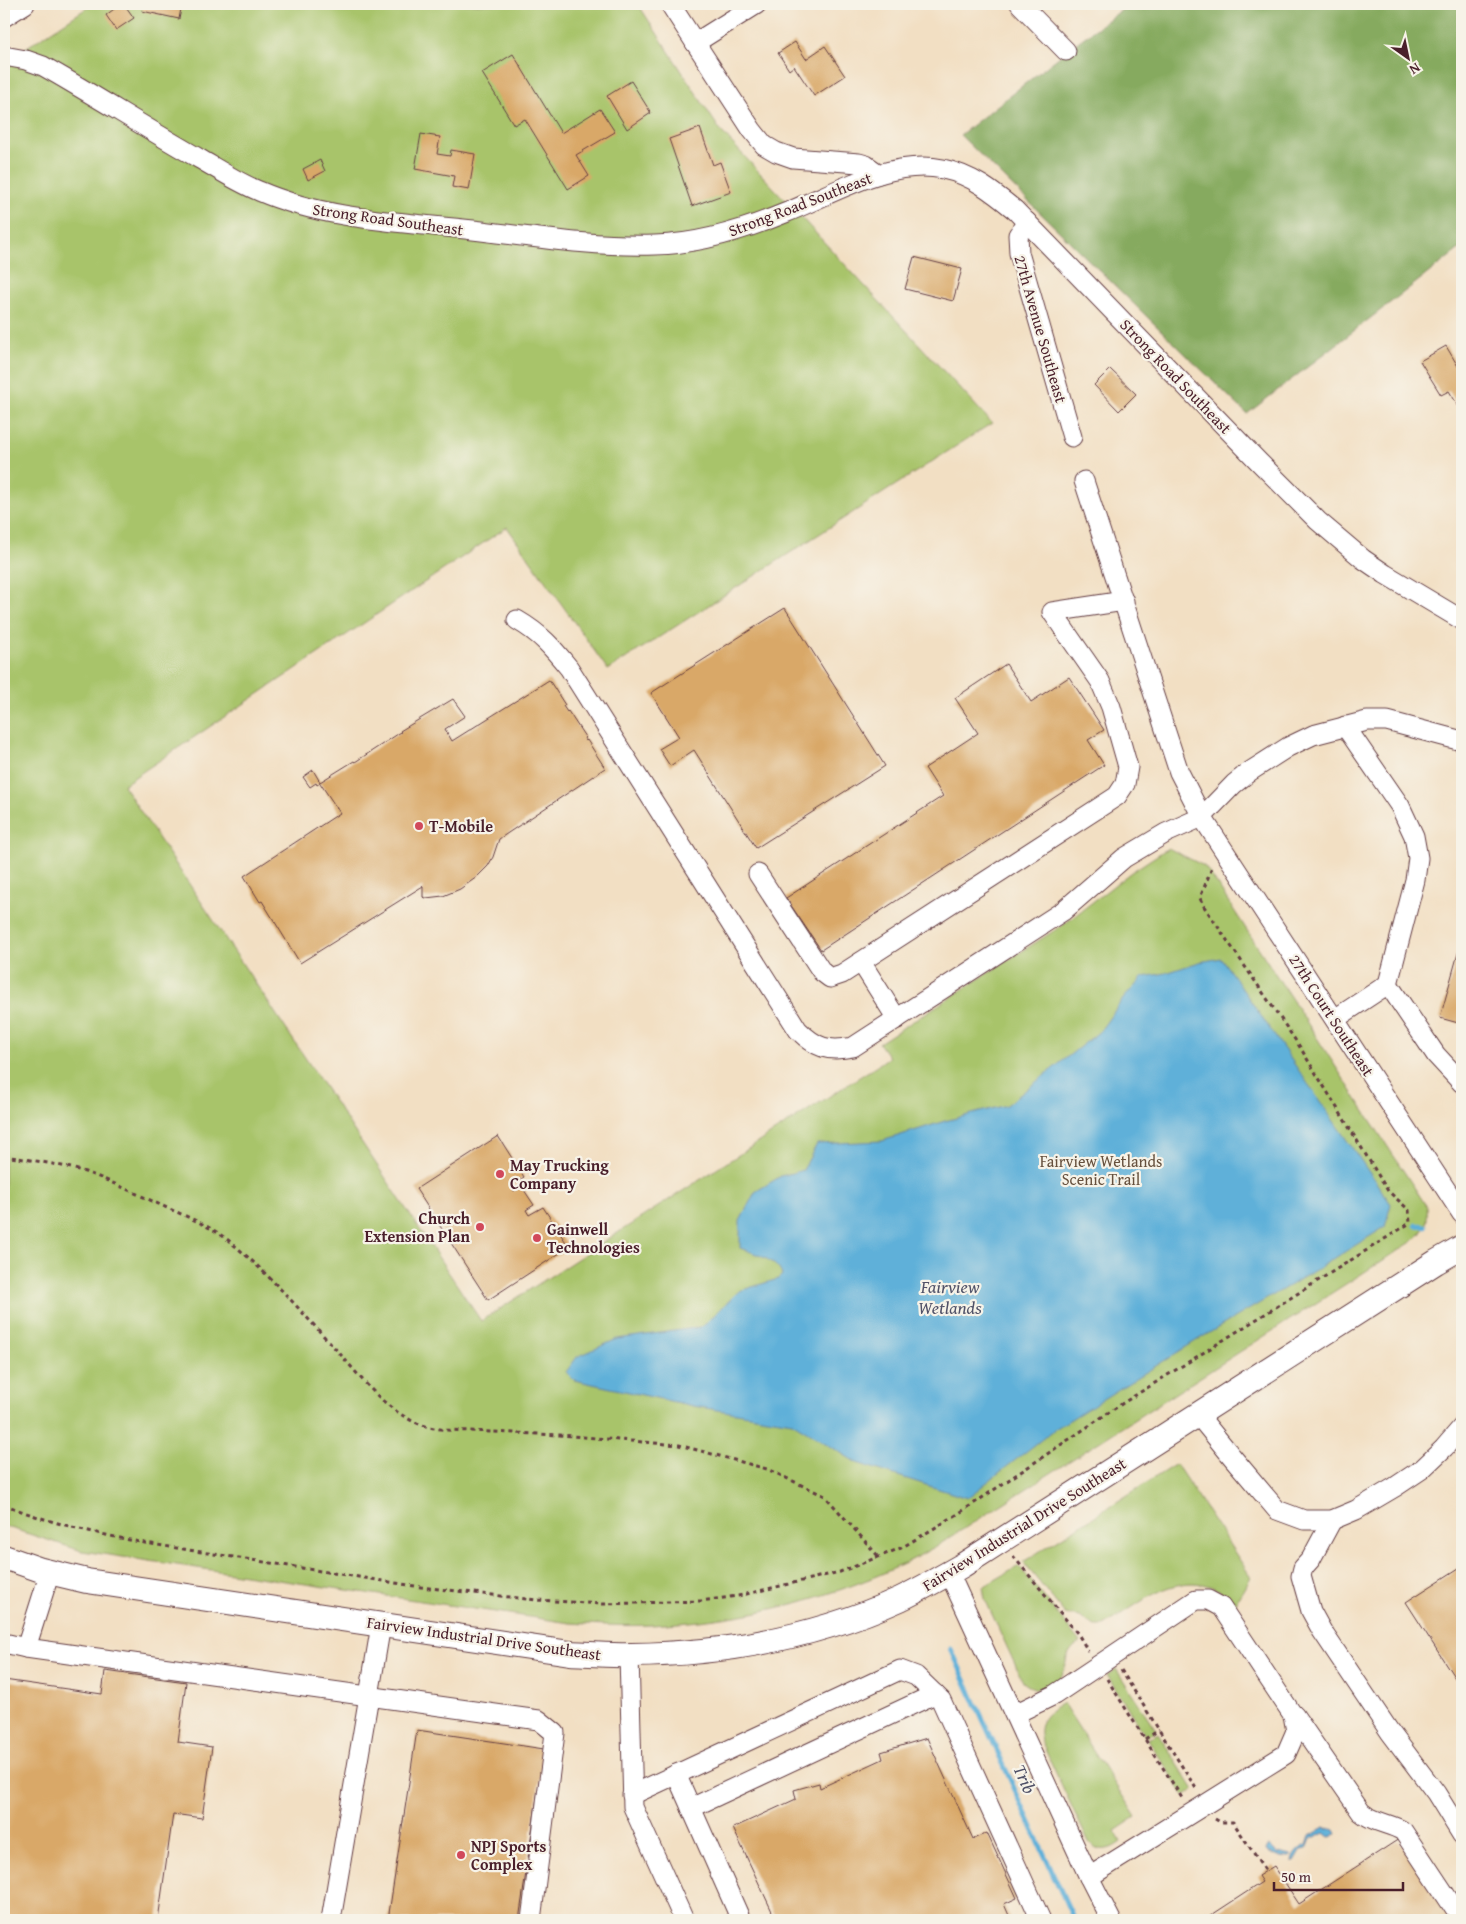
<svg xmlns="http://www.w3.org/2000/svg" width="1466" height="1924" font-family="'Gentium Book Plus',serif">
  <rect width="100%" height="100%" fill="#f7f3e8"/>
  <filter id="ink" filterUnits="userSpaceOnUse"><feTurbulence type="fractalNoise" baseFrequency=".02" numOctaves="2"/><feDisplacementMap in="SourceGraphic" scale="10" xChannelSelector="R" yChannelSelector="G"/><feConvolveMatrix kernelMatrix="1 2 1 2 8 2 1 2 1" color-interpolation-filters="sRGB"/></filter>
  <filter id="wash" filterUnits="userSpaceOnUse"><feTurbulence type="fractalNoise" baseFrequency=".0096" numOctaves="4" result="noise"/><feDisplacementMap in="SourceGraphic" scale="20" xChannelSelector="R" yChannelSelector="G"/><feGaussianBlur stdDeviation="1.12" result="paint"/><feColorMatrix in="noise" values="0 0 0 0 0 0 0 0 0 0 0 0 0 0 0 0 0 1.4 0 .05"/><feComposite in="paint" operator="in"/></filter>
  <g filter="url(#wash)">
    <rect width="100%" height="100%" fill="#f2dfc3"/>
    <g fill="#a8c46a" stroke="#79724a">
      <path d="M93 4H638L720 130 992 423 608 670 507 527 123 785 481 1321 878 1065 889 1057 879 1043 1063 925 1130 873 1168 848 1204 866 1211 875 1427 1207C1428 1224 1426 1229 1413 1241L940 1544C925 1552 910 1562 893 1569 821 1601 745 1619 665 1624 634 1627 602 1625 570 1623L82 1551 4 1526V62Z"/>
      <path d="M1176 1464 1251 1577 1235 1603C1190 1558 1145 1600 1104 1626H1095L1079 1617 1065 1614 1023 1562Z"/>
      <path d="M1019 1566 1080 1642C1076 1645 1072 1648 1069 1653 1065 1660 1066 1668 1062 1675 1054 1691 1036 1693 1023 1682L985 1599 983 1587Z"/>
      <path d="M1116 1669 1156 1730 1146 1737 1107 1675Z"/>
      <path d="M1063 1703 1136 1817 1115 1831 1121 1842C1109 1851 1098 1853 1088 1841L1041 1741C1036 1722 1047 1712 1063 1703Z"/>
      <path d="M1158 1733 1194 1790 1184 1796 1148 1739Z"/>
    </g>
    <path fill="#86aa5e" stroke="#686444" d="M1130 4H1462V247L1247 414 960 135 1079 41Z"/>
    <g fill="#5eb0d9" stroke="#546882">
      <path d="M1221 958 1391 1204 1385 1227 1309 1274 1199 1339 1055 1429 967 1498 857 1463 792 1422 693 1406 574 1380 566 1372 577 1357 617 1339 702 1327 739 1291 778 1279 782 1275C777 1260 754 1253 740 1248V1221L755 1192 781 1176 803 1170 817 1144 882 1141 945 1121 1007 1105 1100 1031 1123 999 1143 977 1166 973 1199 962Z"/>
      <path d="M1325 1827 1334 1830 1336 1834 1330 1836 1325 1832 1311 1839 1307 1849 1301 1850 1294 1862H1292C1293 1854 1299 1848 1307 1845L1310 1836Z"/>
      <path d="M1268 1846H1271L1278 1853 1292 1856 1290 1858C1280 1858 1274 1854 1266 1850Z"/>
    </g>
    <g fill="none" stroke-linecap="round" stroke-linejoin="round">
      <g stroke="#5eb0d9" stroke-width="5">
        <path d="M1416 1225 1425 1226"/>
        <path d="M951 1649 1074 1920"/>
      </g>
    </g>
    <g id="blocks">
      <g fill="#d9a867">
        <path d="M121 4H124L134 18 116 30 106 15Z"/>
        <path d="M144 4H182L179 19 142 11Z"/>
        <path d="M795 42 806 59 825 46 845 76 814 96 794 66 789 70 778 53Z"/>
        <path d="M513 54 561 133 600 109 615 132 576 155 589 176 568 189 525 119 514 125 482 73Z"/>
        <path d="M631 81 651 113 627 129 607 96Z"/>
        <path d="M700 128 713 165 720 162 731 192 692 206 669 139Z"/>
        <path d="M421 134 440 137 437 154 450 156 451 150 475 154 469 190 452 187 454 176 415 169Z"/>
        <path d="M320 160 325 171 308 180 303 169Z"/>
        <path d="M914 257 962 269 953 301 905 289Z"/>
        <path d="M1446 346 1462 373V405L1459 407 1449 391 1441 395 1420 361Z"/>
        <path d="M1110 369 1136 394 1119 411 1094 385Z"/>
        <path d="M785 608 885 766 756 848 694 750 670 766 659 749 679 737 651 693Z"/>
        <path d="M1006 664 1031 702 1069 677 1104 730 1088 740 1104 765 821 950 786 898 943 796 925 768 978 733 955 698Z"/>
        <path d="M549 680 565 705 563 706 567 712 568 711 585 737 584 738 586 741 587 740 605 768 499 839 493 857 488 866 477 877 460 889 443 896 426 898 423 897V886L300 963 262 901 260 902 244 876 340 813 320 783 317 785 316 783 310 787 303 777 313 770 320 782 354 761 355 762 401 732 400 731 453 699 465 716 445 729 452 741Z"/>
        <path d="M1462 939V1024L1440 1018Z"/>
        <path d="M498 1136 524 1177 511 1186 514 1191 522 1187 534 1205 526 1210 529 1215 543 1207 569 1247 488 1300 416 1189Z"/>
        <path d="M1462 1566V1689L1406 1602Z"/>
        <path d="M105 1671 186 1682 178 1742 212 1747 202 1818 173 1814 158 1920H4V1680L102 1694Z"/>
        <path d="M417 1730 544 1749 519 1920H388Z"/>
        <path d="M927 1738 973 1839 987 1833 1017 1898 1004 1904 1011 1920H776L733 1828 796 1799 794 1790 819 1783 820 1788 883 1759 881 1752Z"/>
        <path d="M1399 1839 1452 1920H1204L1262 1882 1258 1876 1274 1866 1299 1904Z"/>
      </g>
    </g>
  </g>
  <g filter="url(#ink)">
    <use href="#blocks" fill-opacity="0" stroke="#633c42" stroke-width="1"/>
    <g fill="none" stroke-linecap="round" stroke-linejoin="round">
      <g stroke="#633c42" stroke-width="21">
        <g id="minor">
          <path d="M670 4 752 130 764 145 776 152 793 158 859 163 866 165 879 174"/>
          <path d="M1020 4 1066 51"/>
          <path d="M4 17 25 4"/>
          <path d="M695 43 757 4"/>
          <path d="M4 56 26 60 43 66C96 96 147 129 200 159 219 170 239 183 259 191 326 220 402 222 473 230 533 237 594 247 655 245 699 244 744 230 785 213 833 194 890 158 943 169 972 175 993 192 1015 210L1259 462 1318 521 1363 559 1385 574 1462 620"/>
          <path d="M1027 222 1018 235 1019 253 1072 437"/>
          <path d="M1084 481 1179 772 1202 817 1462 1214"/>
          <path d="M517 620C541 634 552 647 569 668L798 1030C816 1048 828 1052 853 1047L1063 911 1124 858 1166 833 1202 817 1234 784 1249 772 1288 747 1313 735 1367 721H1387L1462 741"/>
          <path d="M758 874 822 972 830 978 842 974 1117 796 1125 784 1128 767 1111 707 1100 681 1052 612 1124 601"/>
          <path d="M861 962 897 1019"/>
          <path d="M1388 984 1436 1055 1462 1083"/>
          <path d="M1335 1019 1388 984 1415 880 1418 858 1414 836 1400 806 1345 726"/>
          <path d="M1198 1415 1233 1458 1277 1510 1304 1520H1332L1356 1510 1395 1487 1422 1469 1444 1448 1462 1427"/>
          <path d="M1332 1520 1311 1559 1303 1568 1301 1576 1311 1611 1322 1631 1390 1732 1436 1793 1462 1835"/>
          <path d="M50 1572 26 1648 539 1720 555 1733 531 1920"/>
          <path d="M949 1573 1089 1877 1111 1920"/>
          <path d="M4 1643 26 1648"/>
          <path d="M629 1655 633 1807 684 1920"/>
          <path d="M1015 1714 1054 1695 1196 1600H1208L1221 1607 1293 1715 1296 1731 1286 1754 1089 1877"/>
          <path d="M1294 1715 1361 1812C1374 1823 1389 1823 1403 1831L1462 1920"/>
          <path d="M676 1774 741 1920"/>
          <path d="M632 1795 900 1670 916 1676 941 1700 1041 1920"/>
          <path d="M691 1808 935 1694"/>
          <path d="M331 1920 381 1625"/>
        </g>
      </g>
      <g stroke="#633c42" stroke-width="26">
        <path id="major" d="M4 1557 41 1570 87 1581 570 1653C590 1654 611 1656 631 1655 723 1654 816 1637 900 1599 921 1589 942 1577 963 1565L1436 1262 1462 1247"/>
      </g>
      <g stroke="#633c42" stroke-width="3" stroke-dasharray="4 4" stroke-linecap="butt">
        <path d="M4 1156C31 1160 59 1164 85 1172 113 1182 139 1195 165 1207 186 1216 210 1226 228 1240 270 1274 305 1316 342 1356 361 1378 381 1404 407 1418 420 1426 432 1428 447 1430L560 1435 679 1445 767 1469 825 1496 879 1557"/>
        <path d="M4 1504C47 1523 99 1534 145 1543L421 1587 536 1600 603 1604 701 1601 738 1596 840 1572 901 1548 958 1514 1123 1403 1410 1223 1409 1210 1388 1191 1298 1044 1203 905 1200 898 1213 865"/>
        <path d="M1013 1556 1078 1634 1088 1651"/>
        <path d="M1121 1670 1197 1790"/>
        <path d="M1107 1679 1182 1798"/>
        <path d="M1145 1739 1159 1730"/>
        <path d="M1215 1819 1220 1822H1233L1265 1870"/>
      </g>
      <use href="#minor" stroke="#fff" stroke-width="19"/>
      <use href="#major" stroke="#fff" stroke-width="24"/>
    </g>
  </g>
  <g fill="#d1495b" stroke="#f7f3e8" stroke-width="2">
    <circle cx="419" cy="826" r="5"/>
    <circle cx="500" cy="1174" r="5"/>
    <circle cx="480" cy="1227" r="5"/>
    <circle cx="537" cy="1238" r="5"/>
    <circle cx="461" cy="1855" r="5"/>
  </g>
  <g text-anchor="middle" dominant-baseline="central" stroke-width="4.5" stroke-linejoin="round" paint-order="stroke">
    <g font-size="16" fill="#4a1f2b" stroke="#f7f3e8">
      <text transform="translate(800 204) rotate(-21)">Strong Road Southeast</text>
      <text transform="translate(388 219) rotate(8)">Strong Road Southeast</text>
      <text transform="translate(1041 329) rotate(74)">27th Avenue Southeast</text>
      <text transform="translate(1176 376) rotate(46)">Strong Road Southeast</text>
      <text transform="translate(1332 1015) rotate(57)">27th Court Southeast</text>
      <text transform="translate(1024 1524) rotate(-32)">Fairview Industrial Drive Southeast</text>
      <text transform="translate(484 1638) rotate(8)">Fairview Industrial Drive Southeast</text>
    </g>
    <g font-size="16" font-weight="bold" fill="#4a1f2b" stroke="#f7f3e8" text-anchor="start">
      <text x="429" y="826">T-Mobile</text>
      <text x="510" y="1165">May Trucking<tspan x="510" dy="18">Company</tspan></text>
      <text x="470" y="1218" text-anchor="end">Church<tspan x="470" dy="18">Extension Plan</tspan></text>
      <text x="547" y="1229">Gainwell<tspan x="547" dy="18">Technologies</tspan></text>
      <text x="471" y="1846">NPJ Sports<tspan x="471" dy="18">Complex</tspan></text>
    </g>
    <g font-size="16" fill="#66513e" stroke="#f7f3e8">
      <text x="1101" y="1161">Fairview Wetlands<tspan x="1101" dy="18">Scenic Trail</tspan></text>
    </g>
    <g font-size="18" font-style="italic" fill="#515268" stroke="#f7f3e8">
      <text x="950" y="1286">Fairview<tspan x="950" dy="21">Wetlands</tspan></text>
      <text transform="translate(1025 1779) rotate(66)">Trib</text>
    </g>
  </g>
  <rect width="1466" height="1924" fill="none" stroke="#f7f3e8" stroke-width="20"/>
  <g transform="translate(1408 58) rotate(147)" stroke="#f7f3e8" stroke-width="4" paint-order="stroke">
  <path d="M0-4L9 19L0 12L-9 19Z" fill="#4a1f2b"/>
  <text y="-8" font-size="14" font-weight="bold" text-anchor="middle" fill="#4a1f2b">N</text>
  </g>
  <path d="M1274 1882v8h129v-8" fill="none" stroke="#4a1f2b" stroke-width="2.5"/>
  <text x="1281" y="1882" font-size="15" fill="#4a1f2b" stroke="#f7f3e8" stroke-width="4" paint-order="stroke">50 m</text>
</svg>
